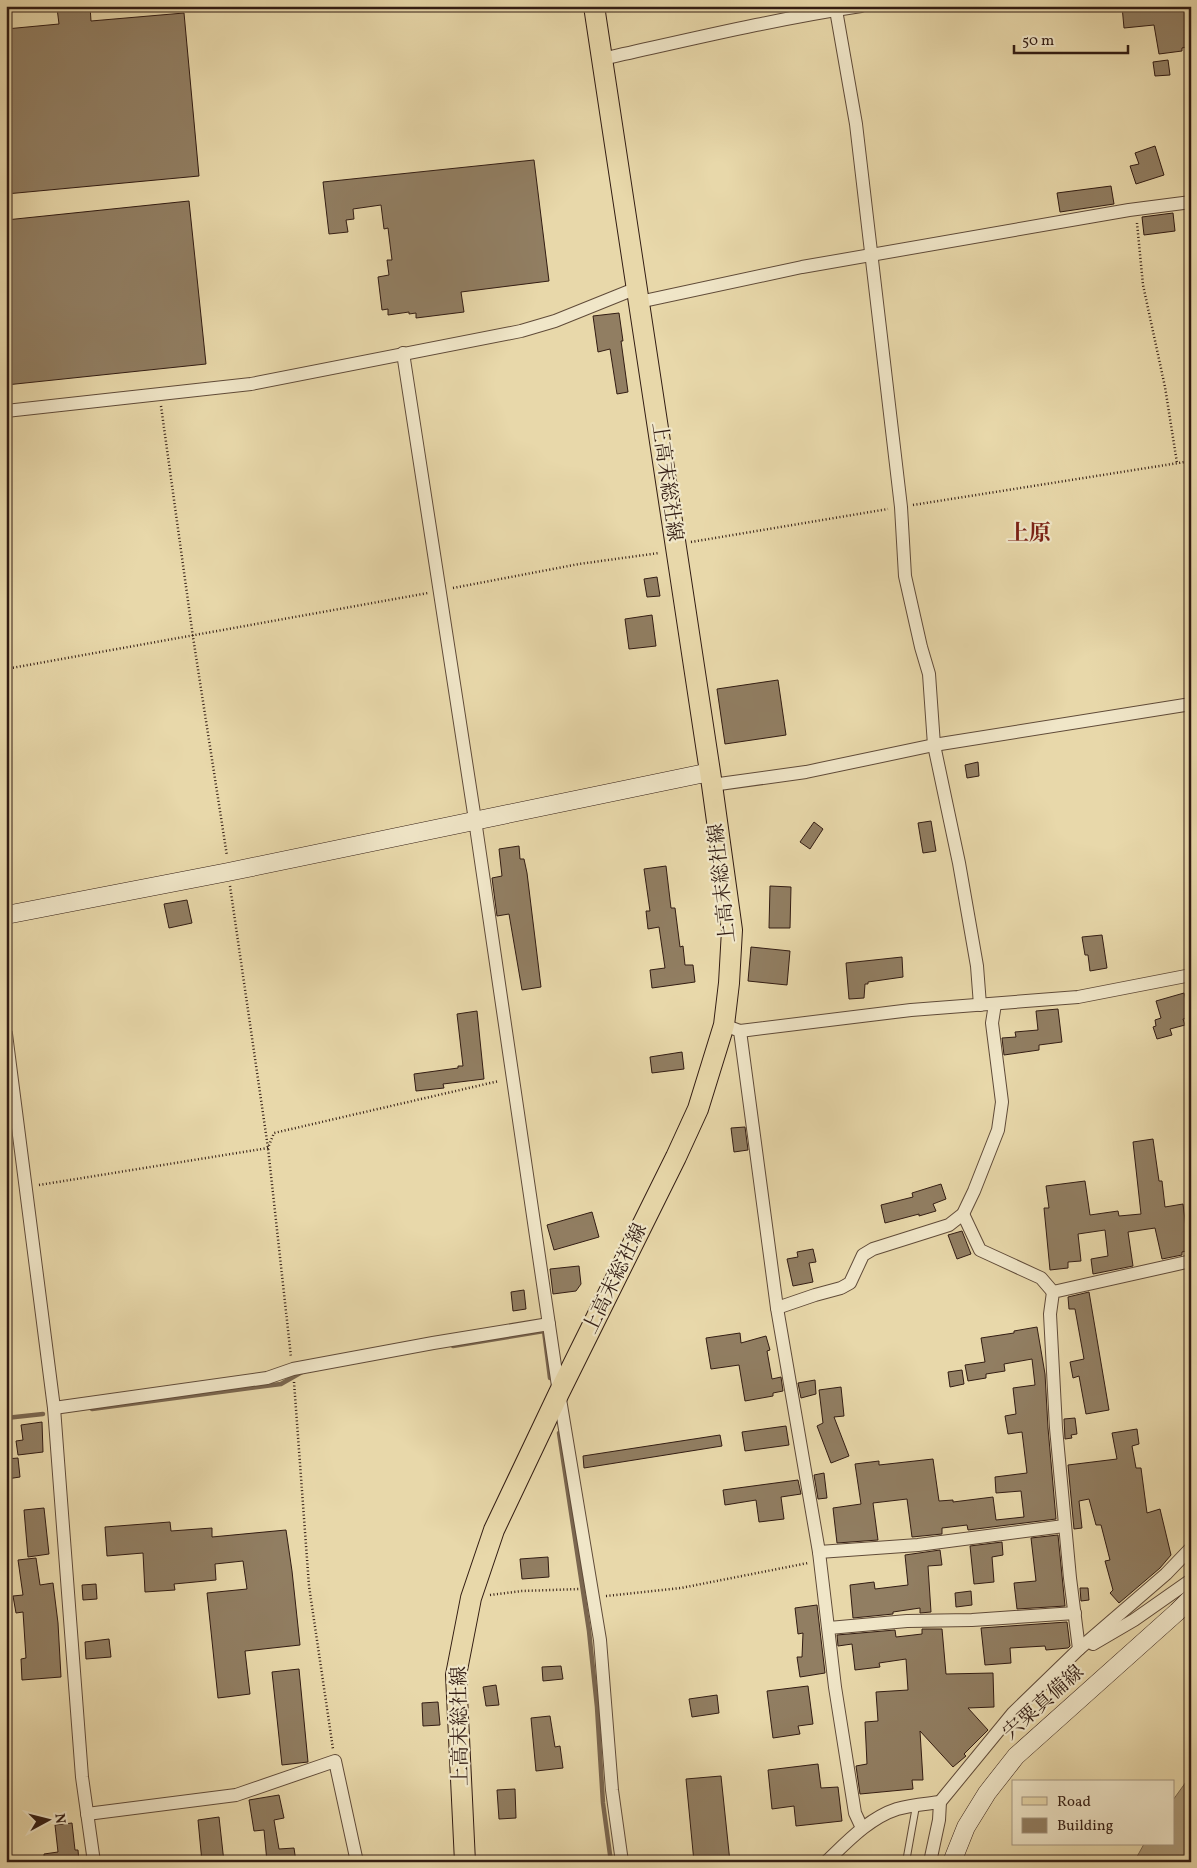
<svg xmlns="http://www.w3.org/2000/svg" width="1197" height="1868" font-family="Vollkorn,'Noto Serif JP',serif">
  <rect width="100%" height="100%" fill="#e8d8aa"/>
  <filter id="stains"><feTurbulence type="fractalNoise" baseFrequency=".004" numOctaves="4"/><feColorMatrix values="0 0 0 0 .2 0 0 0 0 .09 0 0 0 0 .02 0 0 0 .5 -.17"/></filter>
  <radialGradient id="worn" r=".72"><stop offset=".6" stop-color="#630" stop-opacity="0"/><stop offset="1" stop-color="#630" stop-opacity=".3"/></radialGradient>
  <path fill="#aa9877" stroke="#7a664f" d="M1191 1775V1862H1134L1144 1844H1173V1800Z"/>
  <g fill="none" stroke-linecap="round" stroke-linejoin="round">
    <g stroke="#7a664f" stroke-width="4.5">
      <path d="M453 1346 544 1331 550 1378"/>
      <path d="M92 1409 281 1384 302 1372"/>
      <path d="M6 1418 43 1414"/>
      <path d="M559 1433 589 1631 597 1707 603 1803 611 1862"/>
    </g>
  </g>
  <g fill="#917e62" stroke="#321c13">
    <path d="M70 6H90L91 21 184 13 199 176 6 194V29L59 24 57 8Z"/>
    <path d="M1122 6H1191V16L1186 17 1191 46 1182 48V51L1159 54 1154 25 1124 28Z"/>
    <path d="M1168 60 1170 75 1155 76 1153 62Z"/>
    <path d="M1155 146 1164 175 1136 184 1130 166 1139 164 1135 153Z"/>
    <path d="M534 160 549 281 461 292 464 312 416 318V313L409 314V312L388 315V309L382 310 378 277 389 275 387 260H392L388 228 384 229 381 205 353 209 354 219 346 220 348 232 329 234 323 182Z"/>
    <path d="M1111 186 1114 204 1060 212 1057 193Z"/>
    <path d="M189 201 206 364 6 385V220Z"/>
    <path d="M1173 213 1175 231 1144 235 1142 217Z"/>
    <path d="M619 313 623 341H621L628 392 617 394 610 349 598 352 593 316Z"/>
    <path d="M657 577 660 596 647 597 644 579Z"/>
    <path d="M652 615 656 646 629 649 625 619Z"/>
    <path d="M778 680 786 735 725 744 717 689Z"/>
    <path d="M978 762 979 776 967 778 965 765Z"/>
    <path d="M931 821 936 851 923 853 918 823Z"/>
    <path d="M814 822 823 829 810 849 800 842Z"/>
    <path d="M519 846 520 859H524L527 873 541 987 522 990 509 914 497 916 492 878 502 876 499 849Z"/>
    <path d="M666 866 671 908H675L680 947 683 946 685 965H693L695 982 652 988 650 970 665 968 659 927 648 929 646 911H650L644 869Z"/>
    <path d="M770 886 791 887 790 928H769Z"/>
    <path d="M187 900 192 923 169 928 164 904Z"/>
    <path d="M1102 935 1107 968 1090 971 1088 955H1085L1082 937Z"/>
    <path d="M751 947 790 951 787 985 748 981Z"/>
    <path d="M902 957 903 977 868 982V984H865L864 998 849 999 846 963Z"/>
    <path d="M1184 993 1191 1017 1183 1019 1185 1025 1170 1029 1172 1035 1157 1039 1153 1027 1156 1026 1155 1020 1161 1018 1156 1001Z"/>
    <path d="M1058 1009 1062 1042 1039 1045V1050L1004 1055 1002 1038 1016 1037 1015 1032 1038 1030 1036 1011Z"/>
    <path d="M477 1011 484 1079 443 1084 444 1088 416 1091 414 1074 458 1068V1066H463L457 1014Z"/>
    <path d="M682 1052 684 1069 652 1073 650 1057Z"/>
    <path d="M745 1127 748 1150 734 1152 731 1128Z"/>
    <path d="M1153 1139 1159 1181H1162L1165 1207 1183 1204 1187 1236H1191V1250L1182 1252V1255L1162 1259 1155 1228 1128 1232 1133 1266 1093 1274 1091 1259 1108 1256 1105 1230 1078 1234 1081 1261 1068 1262V1268L1050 1270 1044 1208H1049L1046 1186 1085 1181 1090 1215 1118 1211 1119 1216 1141 1214 1133 1142Z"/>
    <path d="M941 1184 946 1199 933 1204 936 1211 919 1216V1214L885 1223 881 1205 913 1197 912 1193Z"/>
    <path d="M592 1212 599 1237 554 1250 547 1225Z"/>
    <path d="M962 1231 971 1254 957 1259 948 1235Z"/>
    <path d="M813 1249 816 1262 809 1263 813 1282 793 1286 787 1259 798 1257 797 1252Z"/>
    <path d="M579 1266 581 1284 576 1291 553 1294 550 1269Z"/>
    <path d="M524 1290 526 1309 513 1311 511 1292Z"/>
    <path d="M1089 1292 1109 1410 1086 1414 1079 1376 1073 1378 1070 1362 1084 1359 1075 1309H1069L1068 1297Z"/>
    <path d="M1037 1327 1045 1374 1048 1428 1056 1519 968 1530 967 1525 942 1528V1534L912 1537 907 1499 873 1503 878 1540 837 1543 833 1508 861 1504 855 1464 879 1461V1465L933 1459 939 1501 953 1500V1502L993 1497 996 1520 1024 1517 1021 1491 996 1493 995 1477 1027 1473 1022 1432 1008 1434 1005 1416 1016 1414 1013 1388 1035 1385 1032 1359 1004 1364 1005 1371 986 1374V1378L968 1381 965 1365 985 1362 981 1338 1014 1333V1331Z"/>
    <path d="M740 1333 741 1343 766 1336 770 1350 767 1351 772 1379 781 1377 783 1391 773 1393V1396L745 1401 739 1365 711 1369 706 1338Z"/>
    <path d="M962 1370 964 1384 950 1387 948 1372Z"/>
    <path d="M815 1380 816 1394 801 1398 798 1383Z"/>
    <path d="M841 1387 844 1416 834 1417 849 1456 831 1463 817 1426 823 1423 819 1390Z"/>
    <path d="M1075 1418 1077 1434 1071 1435 1072 1438 1065 1439 1064 1419Z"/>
    <path d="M42 1422 43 1452 18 1455 16 1441 23 1440 21 1425Z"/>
    <path d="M786 1426 789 1445 745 1451 742 1432Z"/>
    <path d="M1137 1429 1139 1444 1132 1446 1136 1468H1141L1147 1513 1160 1509 1171 1555 1160 1568 1119 1603 1110 1593 1113 1590 1105 1561 1110 1560 1101 1525H1096L1089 1499 1079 1501 1082 1528 1074 1529 1068 1465 1117 1459 1112 1433Z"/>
    <path d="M720 1435 722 1446 584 1468 583 1456Z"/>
    <path d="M18 1458 20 1477 7 1479 6 1459Z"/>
    <path d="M824 1473 827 1498 818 1499 814 1475Z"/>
    <path d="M798 1480 801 1494 781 1497 784 1519 759 1522 756 1500 725 1505 723 1490Z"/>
    <path d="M44 1508 49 1554 28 1557 24 1510Z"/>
    <path d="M170 1522 171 1531 212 1528V1537L286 1530 292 1571 300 1645 245 1651 250 1694 218 1698 207 1593 247 1589 243 1561 215 1564 216 1580 174 1584 175 1590 145 1592 143 1553 107 1556 105 1527Z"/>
    <path d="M1058 1535 1065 1606 1017 1609 1014 1583 1036 1581 1031 1538Z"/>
    <path d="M1002 1542 1003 1555 992 1557 994 1582 974 1584 970 1546Z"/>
    <path d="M940 1550 942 1565 928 1566 931 1612 920 1613V1608L893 1612V1614L853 1618 850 1585 874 1582 875 1589 908 1585 905 1555Z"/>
    <path d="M548 1557 549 1577 522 1579 520 1559Z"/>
    <path d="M36 1558 40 1585 53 1583 58 1623 61 1677 22 1680 21 1659 26 1658 23 1612 16 1613 13 1596 23 1595 18 1560Z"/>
    <path d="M96 1584 97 1599 83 1600 82 1585Z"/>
    <path d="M1080 1588H1088L1089 1600 1081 1601Z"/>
    <path d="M971 1591 972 1605 956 1607 955 1593Z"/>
    <path d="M817 1605 825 1673 800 1677 797 1657H802L803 1633 798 1634 795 1608Z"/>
    <path d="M1067 1622 1070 1646 1068 1648 1046 1650 1045 1646 1010 1648 1011 1663 985 1665 981 1628Z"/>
    <path d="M922 1629H942L946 1674 993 1673 994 1707 968 1708 988 1730 964 1754 966 1756 953 1767 920 1731 923 1780H912L913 1789 860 1794 856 1766 867 1764 865 1722 878 1721 876 1692 908 1690 906 1659 879 1663 880 1667 855 1670 852 1644 838 1646 837 1635 895 1630 896 1637 922 1634Z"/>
    <path d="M109 1639 111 1657 86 1659 85 1642Z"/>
    <path d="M561 1666 563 1679 543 1681 542 1667Z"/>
    <path d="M299 1669 308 1762 282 1765 272 1672Z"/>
    <path d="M496 1685 499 1705 486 1706 483 1687Z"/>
    <path d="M808 1686 813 1724 798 1726 800 1734 773 1738 767 1691Z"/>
    <path d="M717 1695 719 1713 692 1717 689 1699Z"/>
    <path d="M438 1702 440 1725 423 1726 422 1703Z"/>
    <path d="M550 1716 555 1747 560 1746 563 1768 536 1771 531 1718Z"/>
    <path d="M818 1764 821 1788 838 1787 842 1821 796 1826 794 1806 772 1809 768 1770Z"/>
    <path d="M721 1776 730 1862H694L686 1779Z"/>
    <path d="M515 1789 516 1818 499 1819 497 1790Z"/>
    <path d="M279 1795 284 1818 274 1820 279 1849 294 1848 296 1862H267L264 1830 254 1831 249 1800Z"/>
    <path d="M219 1817 224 1862H202L198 1820Z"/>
    <path d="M72 1823 75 1850H78L79 1862H44V1854L58 1852 55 1825Z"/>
  </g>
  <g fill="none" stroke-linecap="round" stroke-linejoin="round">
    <g stroke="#604b39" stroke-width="8">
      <path id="lane" d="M906 1862 916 1806"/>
    </g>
    <g stroke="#604b39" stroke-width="14">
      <g id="street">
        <path d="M836 10 856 124 901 507 905 576 921 647 929 674 934 745 959 863 977 966 980 1005"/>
        <path d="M602 59C688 40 774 19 861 6"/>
        <path d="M639 302 802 267 1129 210 1191 202"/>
        <path d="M403 353 475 820 559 1393 600 1640 612 1790 622 1862"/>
        <path d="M6 411 251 384 521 331 555 321 637 288"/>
        <path d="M712 785 806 772 934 745 1191 704"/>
        <path d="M724 1025 740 1031 777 1308 819 1552 835 1687 855 1813 862 1828"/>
        <path d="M740 1031 911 1010 1078 997 1191 975"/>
        <path d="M6 1034 54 1408 82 1777 94 1862"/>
        <path d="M963 1214 980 1250 1041 1278 1053 1292"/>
        <path d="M777 1308 815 1295 841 1288 850 1283 863 1255 873 1249 949 1225 963 1214 974 1191 998 1130 1002 1102 992 1023 995 1004"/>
        <path d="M54 1408 267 1378 293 1369 433 1343 549 1324"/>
        <path d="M819 1552 918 1545 1064 1526"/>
        <path d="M829 1628 907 1621 972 1620 1075 1613"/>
        <path d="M1093 1644 1134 1620 1191 1580"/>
        <path d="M1079 1649 1166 1574 1191 1548"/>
        <path d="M87 1814 236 1795 335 1761 357 1862"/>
        <path d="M826 1862C847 1842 869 1818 897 1809 911 1805 926 1804 940 1802"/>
        <path d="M930 1862 939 1820 940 1802 1013 1713 1079 1649 1070 1578 1056 1428 1050 1314 1053 1292 1191 1261"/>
      </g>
    </g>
    <g stroke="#321c13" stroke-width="19">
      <g id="secondary">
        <path d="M6 915 228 872 710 772"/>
        <path d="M952 1862 966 1827 987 1793 1016 1756 1177 1612 1191 1598"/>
      </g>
    </g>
    <g stroke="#321c13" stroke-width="22">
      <path id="primary" d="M465 1862 456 1675 471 1598 494 1530 559 1393 676 1157 698 1109 724 1025 729 983 732 930 712 785 594 6"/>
    </g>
    <g stroke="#321c13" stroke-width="2.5" stroke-dasharray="1 2.5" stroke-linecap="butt">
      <path d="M1137 223 1143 285 1165 387 1177 463"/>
      <path d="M161 406 193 637 227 856"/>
      <path d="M913 505 1191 461"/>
      <path d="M691 542 888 509"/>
      <path d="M453 588 579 564 659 553"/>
      <path d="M6 669 428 593"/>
      <path d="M230 886 268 1148 291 1357"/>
      <path d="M39 1185 268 1148 274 1133 499 1081"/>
      <path d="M294 1382 309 1586 333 1749"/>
      <path d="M490 1595 522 1591 579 1589"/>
      <path d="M606 1596 681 1588 808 1563"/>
    </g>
    <use href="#lane" stroke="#f0e6c8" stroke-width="6"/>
    <use href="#street" stroke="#f0e6c8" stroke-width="12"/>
    <use href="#secondary" stroke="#f0e6c8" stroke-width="18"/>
    <use href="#primary" stroke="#e8d8aa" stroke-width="20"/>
  </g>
  <g text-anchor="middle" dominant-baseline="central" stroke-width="4.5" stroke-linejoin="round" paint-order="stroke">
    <g font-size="20" fill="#321c13" stroke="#f0e6c8">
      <text transform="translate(666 482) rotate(82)">上高末総社線</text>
      <text transform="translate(723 883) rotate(-96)">上高末総社線</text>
      <text transform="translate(616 1279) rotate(-64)">上高末総社線</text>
      <text transform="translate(1044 1703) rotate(-42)">宍粟真備線</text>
      <text transform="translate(461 1726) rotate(-91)">上高末総社線</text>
    </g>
    <g font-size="22" font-weight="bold" fill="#7a1f14" stroke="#f0e6c8">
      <text x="1029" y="534">上原</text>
    </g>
  </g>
  <rect width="1197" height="1868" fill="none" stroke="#e8d8aa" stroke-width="25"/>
  <rect x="8" y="8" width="1182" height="1853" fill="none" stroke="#321c13" stroke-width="2.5"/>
  <rect x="12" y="12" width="1172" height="1843" fill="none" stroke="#321c13"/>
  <rect x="1012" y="1780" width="162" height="65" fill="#f0e6c8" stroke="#a49580"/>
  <rect x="1022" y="1797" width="25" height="8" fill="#e8d8aa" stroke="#a49580"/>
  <text x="1057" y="1806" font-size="15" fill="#321c13">Road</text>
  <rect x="1022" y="1818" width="25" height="15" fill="#917e62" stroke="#a49580"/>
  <text x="1057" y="1830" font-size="15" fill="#321c13">Building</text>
  <g transform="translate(48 1820) rotate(83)" stroke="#f0e6c8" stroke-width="4" paint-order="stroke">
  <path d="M0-4L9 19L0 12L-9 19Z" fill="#321c13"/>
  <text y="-8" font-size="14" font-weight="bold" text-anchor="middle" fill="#321c13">N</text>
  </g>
  <path d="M1014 45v8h114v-8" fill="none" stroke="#321c13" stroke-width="2.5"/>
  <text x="1022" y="45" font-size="15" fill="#321c13" stroke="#f0e6c8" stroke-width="4" paint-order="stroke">50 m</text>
  <rect width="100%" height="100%" filter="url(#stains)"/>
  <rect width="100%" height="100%" fill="url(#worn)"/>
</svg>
